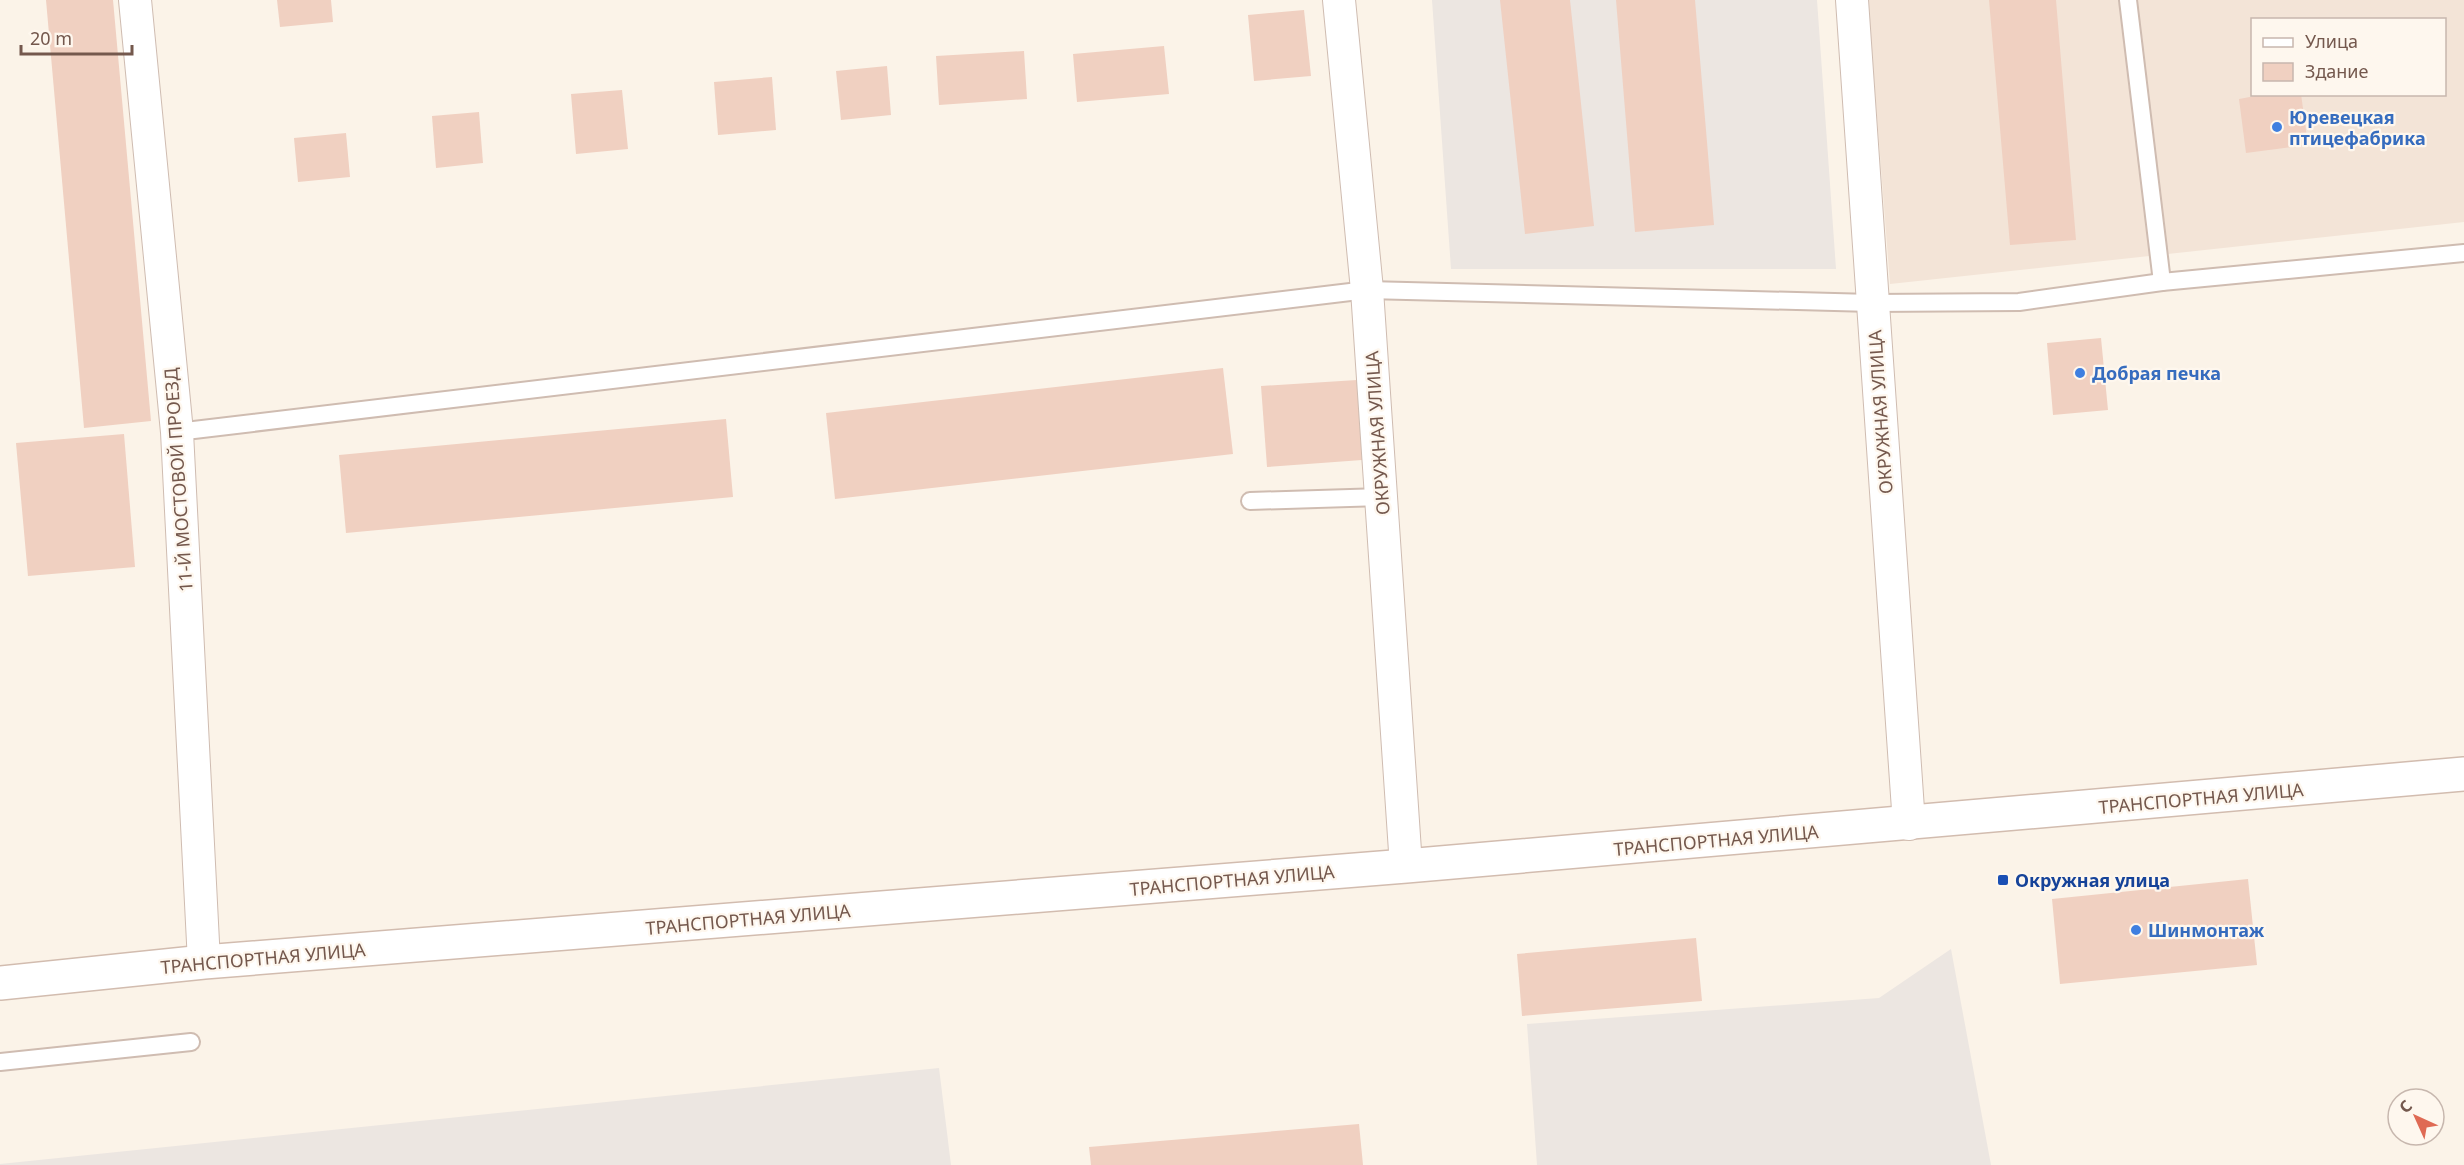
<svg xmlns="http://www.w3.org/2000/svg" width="2464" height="1165" font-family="'Noto Sans',sans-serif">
  <rect width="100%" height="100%" fill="#fbf3e8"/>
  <path fill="#f3e4d7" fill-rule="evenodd" d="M1868 0H2464V222L1890 284ZM2252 20H2444V94H2252Z"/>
  <g fill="#ece6e1">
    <path d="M1432 0H1817L1836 269H1451Z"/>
    <path d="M1951 949 1991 1165H1537L1527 1024 1879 998Z"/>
    <path d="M939 1068 951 1165H0V1164Z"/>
  </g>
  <g fill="#f0d0c1">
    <path d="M46 0H113L151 421 84 428Z"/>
    <path d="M277 0H331L333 22 280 27Z"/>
    <path d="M1500 0H1570L1594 226 1525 234Z"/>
    <path d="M1616 0H1695L1714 225 1635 232Z"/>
    <path d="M1989 0H2056L2076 240 2010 245Z"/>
    <path d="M1304 10 1311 76 1254 81 1248 15Z"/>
    <path d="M1164 46 1169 94 1077 102 1073 54Z"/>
    <path d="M1024 51 1027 99 939 105 936 56Z"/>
    <path d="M887 66 891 115 841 120 836 71Z"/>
    <path d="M772 77 776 130 718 135 714 82Z"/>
    <path d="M622 90 628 149 576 154 571 94Z"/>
    <path d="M2266 94H2301L2308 145 2246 153 2239 99Z"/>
    <path d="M479 112 483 163 436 168 432 116Z"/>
    <path d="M346 133 350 177 298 182 294 138Z"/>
    <path d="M2101 338 2108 410 2053 415 2047 343Z"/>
    <path d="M1223 368 1233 454 835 499 826 413Z"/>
    <path d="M1357 380 1362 460 1267 467 1261 386Z"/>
    <path d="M726 419 733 497 346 533 339 455Z"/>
    <path d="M124 434 135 567 28 576 16 443Z"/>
    <path d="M2248 879 2257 965 2060 984 2052 899Z"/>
    <path d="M1696 938 1702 1001 1522 1016 1517 954Z"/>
    <path d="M1359 1124 1363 1165H1091L1089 1147Z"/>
  </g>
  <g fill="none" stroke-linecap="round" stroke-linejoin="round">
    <g stroke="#cfbcb1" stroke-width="20">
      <g id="lane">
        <path d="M2128 0 2162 282"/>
        <path d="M177 432 1367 290 1872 303 2019 302 2162 282 2464 253"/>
        <path d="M1250 501 1382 497"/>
        <path d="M0 1062 191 1042"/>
      </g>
    </g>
    <g stroke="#cfbcb1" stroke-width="34">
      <g id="street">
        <path d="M135 0 177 432 204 962"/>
        <path d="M1339 0 1367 290 1406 866"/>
        <path d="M1852 0 1909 824"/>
      </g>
    </g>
    <g stroke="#d2bcaf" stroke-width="36">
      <path id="secondary" d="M0 983 204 962 1406 866 2464 774"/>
    </g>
    <use href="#lane" stroke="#fff" stroke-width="16"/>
    <use href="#street" stroke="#fff" stroke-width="32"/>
    <use href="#secondary" stroke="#fff" stroke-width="33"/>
  </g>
  <g fill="#3f7fe0" stroke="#fef7ee" stroke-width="2">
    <circle cx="2277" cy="127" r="6"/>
    <circle cx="2080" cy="373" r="6"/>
    <circle cx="2136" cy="930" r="6"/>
  </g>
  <rect fill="#1a4fb4" stroke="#fef7ee" stroke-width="2" x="1997" y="874" width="12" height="12" rx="3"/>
  <g text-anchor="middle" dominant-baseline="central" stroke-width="4.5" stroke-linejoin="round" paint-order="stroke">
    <g font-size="18" font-weight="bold" fill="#366cbe" stroke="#fef7ee" text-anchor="start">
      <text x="2289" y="117">Юревецкая<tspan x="2289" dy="21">птицефабрика</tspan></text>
      <text x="2092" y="373">Добрая печка</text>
      <text x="2148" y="930">Шинмонтаж</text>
    </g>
    <g font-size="18" fill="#74584d" stroke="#fef7ee">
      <text transform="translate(1880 412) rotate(-94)">ОКРУЖНАЯ УЛИЦА</text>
      <text transform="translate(1377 433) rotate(-94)">ОКРУЖНАЯ УЛИЦА</text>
      <text transform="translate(178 480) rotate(-94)">11-Й МОСТОВОЙ ПРОЕЗД</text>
      <text transform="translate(2201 798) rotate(-5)">ТРАНСПОРТНАЯ УЛИЦА</text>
      <text transform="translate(1716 840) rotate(-5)">ТРАНСПОРТНАЯ УЛИЦА</text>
      <text transform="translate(1232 880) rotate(-5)">ТРАНСПОРТНАЯ УЛИЦА</text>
      <text transform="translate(748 919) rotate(-5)">ТРАНСПОРТНАЯ УЛИЦА</text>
      <text transform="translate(263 958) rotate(-5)">ТРАНСПОРТНАЯ УЛИЦА</text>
    </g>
    <g font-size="18" font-weight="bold" fill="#164399" stroke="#fef7ee" text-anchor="start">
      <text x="2015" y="880">Окружная улица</text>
    </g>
  </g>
  <rect x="2251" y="18" width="195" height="78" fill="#fef7ee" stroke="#c7b7ae" stroke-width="1.5"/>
  <rect x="2263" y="38" width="30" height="9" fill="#ffffff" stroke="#c7b7ae" stroke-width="1.5"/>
  <text x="2305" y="48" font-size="18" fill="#74584d">Улица</text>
  <rect x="2263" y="63" width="30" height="18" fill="#f0d0c1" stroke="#c7b7ae" stroke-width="1.5"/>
  <text x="2305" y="78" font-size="18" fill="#74584d">Здание</text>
  <g transform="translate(2416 1117) rotate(315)"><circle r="28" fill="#fef7ee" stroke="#c7b7ae" stroke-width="1.5"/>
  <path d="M0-4.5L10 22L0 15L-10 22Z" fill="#df6a54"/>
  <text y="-9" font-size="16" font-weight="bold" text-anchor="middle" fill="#74584d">С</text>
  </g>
  <path d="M21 45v9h111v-9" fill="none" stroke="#74584d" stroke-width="3"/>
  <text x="30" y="45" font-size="18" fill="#74584d" stroke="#fef7ee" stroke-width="4.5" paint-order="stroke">20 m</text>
</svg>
